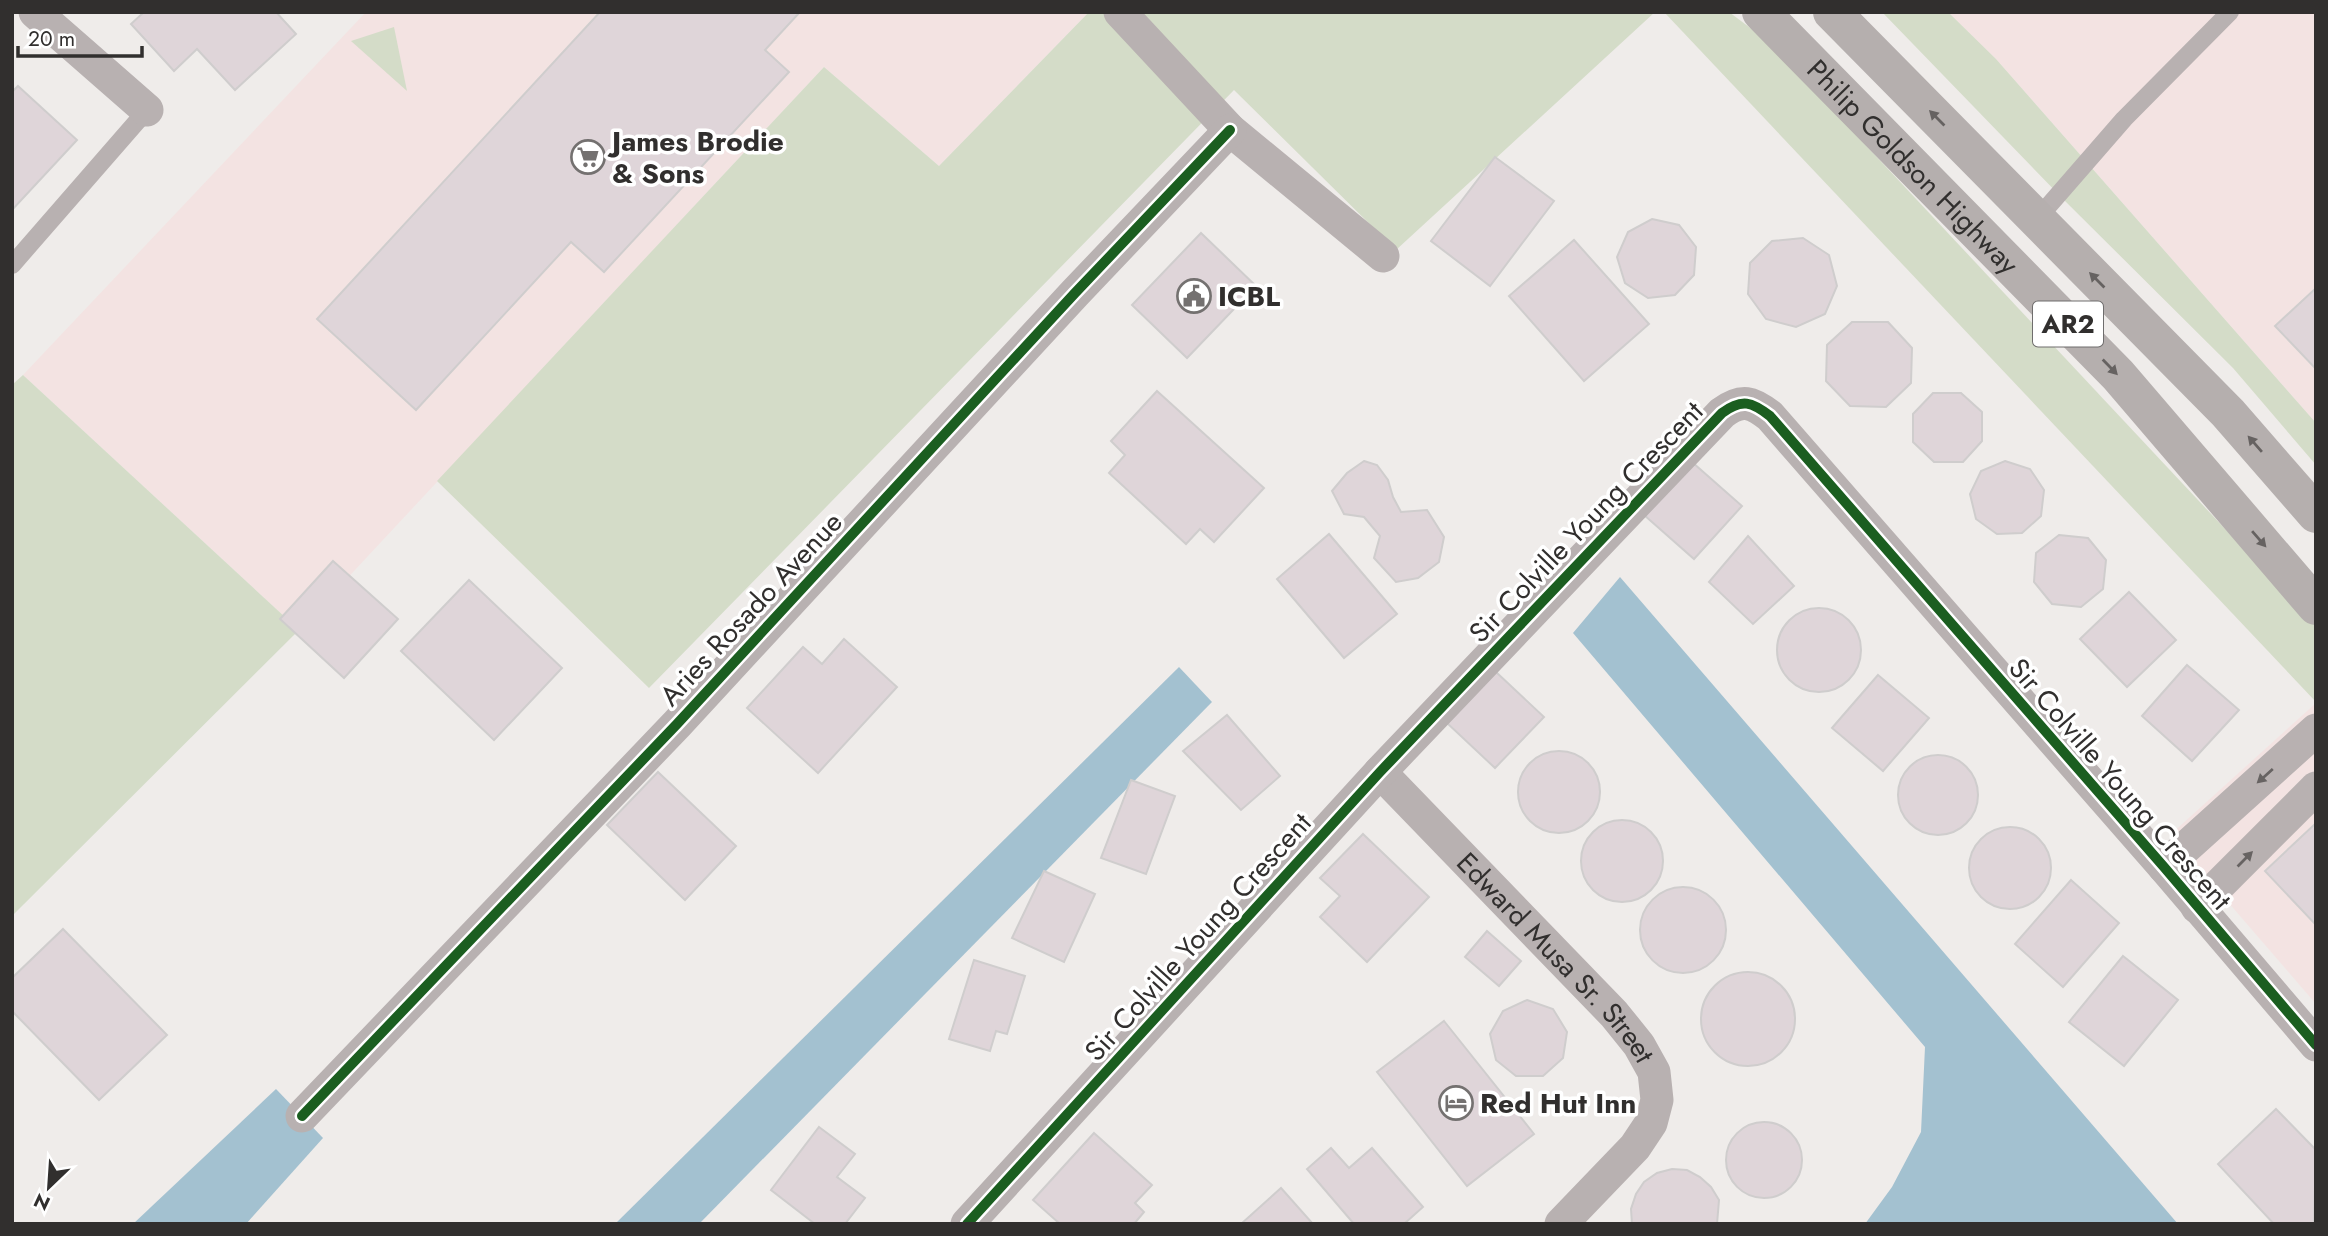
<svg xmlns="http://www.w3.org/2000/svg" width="2328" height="1236" font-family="Jost,sans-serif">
  <rect width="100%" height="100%" fill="#efecea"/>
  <g fill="#f3e3e2">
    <path d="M366 12H1089L939 166 824 67 299 630 23 375Z"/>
    <path d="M1948 12H2316V423L1996 59Z"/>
    <path d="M2316 703V1004L2170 835Z"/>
  </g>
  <g fill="#d4dcc8">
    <path d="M1089 12H1655L1396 250 1234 90 649 688 437 481 824 67 939 166Z"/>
    <path d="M1664 12H1729L1769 42 2316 626V702Z"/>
    <path d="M1882 12H1948L1996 59 2316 423V465L2233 368 2065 201Z"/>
    <path d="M394 27 407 91 351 41Z"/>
    <path d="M23 375 299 630 12 916V385Z"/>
  </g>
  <g fill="#a3c1d0">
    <path d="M1620 577 2178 1224H1865L1892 1187 1921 1132 1925 1047 1573 633Z"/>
    <path d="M1179 667 1212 702 699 1224H615Z"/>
    <path d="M276 1089 323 1138 246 1224H133Z"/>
  </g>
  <g fill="#dfd5d9" stroke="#cfcdcd" stroke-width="2">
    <path d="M144 12H276L296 34 235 90 197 49 174 71 131 24Z"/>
    <path d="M600 12H800L765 50 789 72 604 272 571 242 416 410 317 319Z"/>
    <path d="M18 86 77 140 12 210V92Z"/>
    <path d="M1495 157 1554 201 1490 286 1431 241Z"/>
    <path d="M1652 219 1679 225 1696 247 1694 275 1675 295 1648 298 1625 283 1617 257 1628 232Z"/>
    <path d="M1201 233 1256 286 1187 358 1132 305Z"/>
    <path d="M1803 238 1829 255 1837 286 1825 314 1796 327 1766 319 1748 294 1750 263 1772 241Z"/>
    <path d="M1574 240 1649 324 1584 381 1509 296Z"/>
    <path d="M2316 288V369L2275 326Z"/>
    <path d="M1852 322H1888L1912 348 1911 383 1886 407 1850 406 1826 381 1827 345Z"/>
    <path d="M1157 391 1264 488 1214 542 1200 529 1186 544 1109 473 1125 455 1111 441Z"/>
    <path d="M1933 393H1961L1982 412V441L1963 462H1934L1913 442V414Z"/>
    <path d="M1364 461 1377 465 1388 480 1393 497 1401 512 1427 510 1444 537 1439 562 1418 578 1396 582 1374 558 1380 536 1364 517 1344 514 1332 491 1347 473Z"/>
    <path d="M2005 461 2030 469 2044 490 2041 516 2022 533 1997 534 1976 519 1970 494 1981 471Z"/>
    <path d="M1692 462 1742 506 1694 559 1644 515Z"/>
    <path d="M1329 534 1397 614 1344 658 1277 579Z"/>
    <path d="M2059 535 2088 538 2106 560 2103 589 2081 607 2052 604 2034 582 2036 553Z"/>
    <path d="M1748 536 1794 586 1753 624 1709 582Z"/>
    <path d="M333 561 398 619 344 678 280 619Z"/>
    <path d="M469 580 562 668 494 740 401 651Z"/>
    <path d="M2129 592 2176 640 2127 687 2080 639Z"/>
    <circle cx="1819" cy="650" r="42"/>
    <path d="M844 639 897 687 818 773 747 708 803 647 822 664Z"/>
    <path d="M2187 665 2239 710 2192 761 2142 716Z"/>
    <path d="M1496 672 1544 717 1495 768 1447 723Z"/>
    <path d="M1878 675 1929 718 1883 771 1832 728Z"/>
    <path d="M1227 715 1280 776 1241 810 1183 751Z"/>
    <circle cx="1559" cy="792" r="41"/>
    <circle cx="1938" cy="795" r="40"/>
    <path d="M658 772 736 846 685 900 607 825Z"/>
    <path d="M1131 780 1175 796 1146 874 1101 858Z"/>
    <circle cx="1622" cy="861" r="41"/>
    <path d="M2316 823V925L2265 871Z"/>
    <circle cx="2010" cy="868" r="41"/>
    <path d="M1363 834 1429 897 1367 962 1320 917 1340 896 1320 878Z"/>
    <path d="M1044 871 1095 894 1064 962 1012 938Z"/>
    <path d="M2071 880 2119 923 2063 987 2015 944Z"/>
    <circle cx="1683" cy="930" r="43"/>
    <path d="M63 929 167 1035 99 1100 12 1011V978Z"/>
    <path d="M1487 931 1521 961 1499 986 1465 957Z"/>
    <path d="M2123 956 2178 1000 2124 1066 2069 1022Z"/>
    <path d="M974 960 1025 976 1007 1034 996 1031 990 1051 949 1039Z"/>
    <circle cx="1748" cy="1019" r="47"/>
    <path d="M1527 1000 1553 1009 1567 1032 1563 1058 1543 1076H1516L1496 1060 1490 1034 1503 1011Z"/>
    <path d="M1444 1021 1534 1134 1467 1186 1377 1072Z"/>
    <path d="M2276 1109 2316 1150 2314 1224H2274L2218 1164Z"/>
    <circle cx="1764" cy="1160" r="38"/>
    <path d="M819 1127 855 1154 837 1177 865 1198 845 1224H815L771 1190Z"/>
    <path d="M1094 1133 1152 1185 1135 1203 1144 1212 1134 1224H1060L1033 1200Z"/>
    <path d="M1331 1148 1349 1168 1372 1148 1423 1207 1404 1224H1354L1307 1169Z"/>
    <path d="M1672 1169 1687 1170 1700 1177 1711 1187 1719 1200 1717 1224H1632L1631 1209 1636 1194 1644 1182 1657 1173Z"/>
    <path d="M1281 1188 1313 1224H1241Z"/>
  </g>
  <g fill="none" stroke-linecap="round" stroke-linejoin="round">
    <g stroke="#b8b1b1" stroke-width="18">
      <path d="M2037 219 2124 119 2230 12"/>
      <path d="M12 265 147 110"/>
    </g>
    <g stroke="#b8b1b1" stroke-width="33">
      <path d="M35 12 147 110"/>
      <path d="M1120 12 1230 130 1383 256"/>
      <path id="s1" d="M1380 772 1614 1014 1639 1045 1654 1072 1657 1100 1651 1123 1635 1147 1561 1224"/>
      <path d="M2164 867 2316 730"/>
      <path d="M2197 907 2316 788"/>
      <path d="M302 1116 677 724 1075 293 1230 130"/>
      <path d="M967 1224 1380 772 1722 413C1742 398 1752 402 1770 416L2164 867 2316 1045"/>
    </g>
    <g stroke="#b5afae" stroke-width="38">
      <path id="s2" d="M1761 12 2118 375 2316 606"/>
      <path d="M1832 12 2228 413 2316 514"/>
    </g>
    <g stroke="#fff" stroke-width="15">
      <g id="cycleway">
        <path d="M302 1116 677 724 1075 293 1230 130"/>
        <path d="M967 1224 1380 772 1722 413C1742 398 1752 402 1770 416L2164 867 2316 1045"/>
      </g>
    </g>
    <use href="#cycleway" stroke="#1b5e20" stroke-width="10"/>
  </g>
  <defs><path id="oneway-solid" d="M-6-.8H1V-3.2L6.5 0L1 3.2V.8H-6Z" transform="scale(1.75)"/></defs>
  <g fill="#666261">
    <use href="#oneway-solid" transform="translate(1937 118) rotate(-135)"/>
    <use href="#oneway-solid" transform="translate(2097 280) rotate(-135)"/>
    <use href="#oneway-solid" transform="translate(2110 367) rotate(46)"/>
    <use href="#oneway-solid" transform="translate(2255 444) rotate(-131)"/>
    <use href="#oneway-solid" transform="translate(2259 539) rotate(49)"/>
  </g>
  <g fill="#676362">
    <use href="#oneway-solid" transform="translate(2265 776) rotate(138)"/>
    <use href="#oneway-solid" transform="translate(2245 859) rotate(-45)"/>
  </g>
  <defs>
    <g id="supermarket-ring" transform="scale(1.75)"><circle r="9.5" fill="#fff" stroke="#747170" stroke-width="1.5"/><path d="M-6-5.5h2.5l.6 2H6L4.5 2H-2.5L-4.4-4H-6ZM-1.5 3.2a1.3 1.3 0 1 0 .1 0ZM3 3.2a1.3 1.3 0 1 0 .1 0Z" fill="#747170"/></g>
    <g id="civic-ring" transform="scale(1.75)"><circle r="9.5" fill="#fff" stroke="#747170" stroke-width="1.5"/><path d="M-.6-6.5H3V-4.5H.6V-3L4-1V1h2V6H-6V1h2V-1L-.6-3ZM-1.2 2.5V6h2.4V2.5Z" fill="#747170"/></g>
    <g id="hotel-ring" transform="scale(1.75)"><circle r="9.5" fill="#fff" stroke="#747170" stroke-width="1.5"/><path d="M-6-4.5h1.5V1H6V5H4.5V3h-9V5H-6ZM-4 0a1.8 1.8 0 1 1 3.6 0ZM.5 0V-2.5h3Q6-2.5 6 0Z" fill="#747170"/></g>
  </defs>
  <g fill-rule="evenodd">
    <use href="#supermarket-ring" x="588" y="157"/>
    <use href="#civic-ring" x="1194" y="296"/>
    <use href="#hotel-ring" x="1456" y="1103"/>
  </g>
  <g text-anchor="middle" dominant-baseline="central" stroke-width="7" stroke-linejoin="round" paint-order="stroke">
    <rect fill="#fff" stroke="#6f6d6d" stroke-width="2" x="2033" y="301.5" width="70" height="45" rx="5"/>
    <g font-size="26" font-weight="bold" fill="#312f2e">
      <text x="2068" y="324">AR2</text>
    </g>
    <g font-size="28" font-weight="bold" fill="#312f2e" stroke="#fff" text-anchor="start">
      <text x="612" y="141">James Brodie<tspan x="612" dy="32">&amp; Sons</tspan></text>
      <text x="1218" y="296">ICBL</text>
      <text x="1480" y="1103">Red Hut Inn</text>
    </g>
    <g font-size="28" fill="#312f2e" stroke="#fff">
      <text stroke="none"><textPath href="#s2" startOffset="217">Philip Goldson Highway</textPath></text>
      <text transform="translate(1586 522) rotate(-46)">Sir Colville Young Crescent</text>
      <text transform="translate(751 609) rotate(-47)">Aries Rosado Avenue</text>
      <text transform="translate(2120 784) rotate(49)">Sir Colville Young Crescent</text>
      <text transform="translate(1198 937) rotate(-48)">Sir Colville Young Crescent</text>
      <text stroke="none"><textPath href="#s1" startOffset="256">Edward Musa Sr. Street</textPath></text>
    </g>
  </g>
  <rect width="2328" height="1236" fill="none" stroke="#312f2e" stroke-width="28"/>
  <g transform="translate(49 1187) rotate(205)" stroke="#ffffff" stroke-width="5" paint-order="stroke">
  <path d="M0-5L12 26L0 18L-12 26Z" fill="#312f2e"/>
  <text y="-10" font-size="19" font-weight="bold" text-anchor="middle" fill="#312f2e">N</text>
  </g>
  <path d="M18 46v10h124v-10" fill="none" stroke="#312f2e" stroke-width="3.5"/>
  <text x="28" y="46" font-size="21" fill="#312f2e" stroke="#ffffff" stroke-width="5" paint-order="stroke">20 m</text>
</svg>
